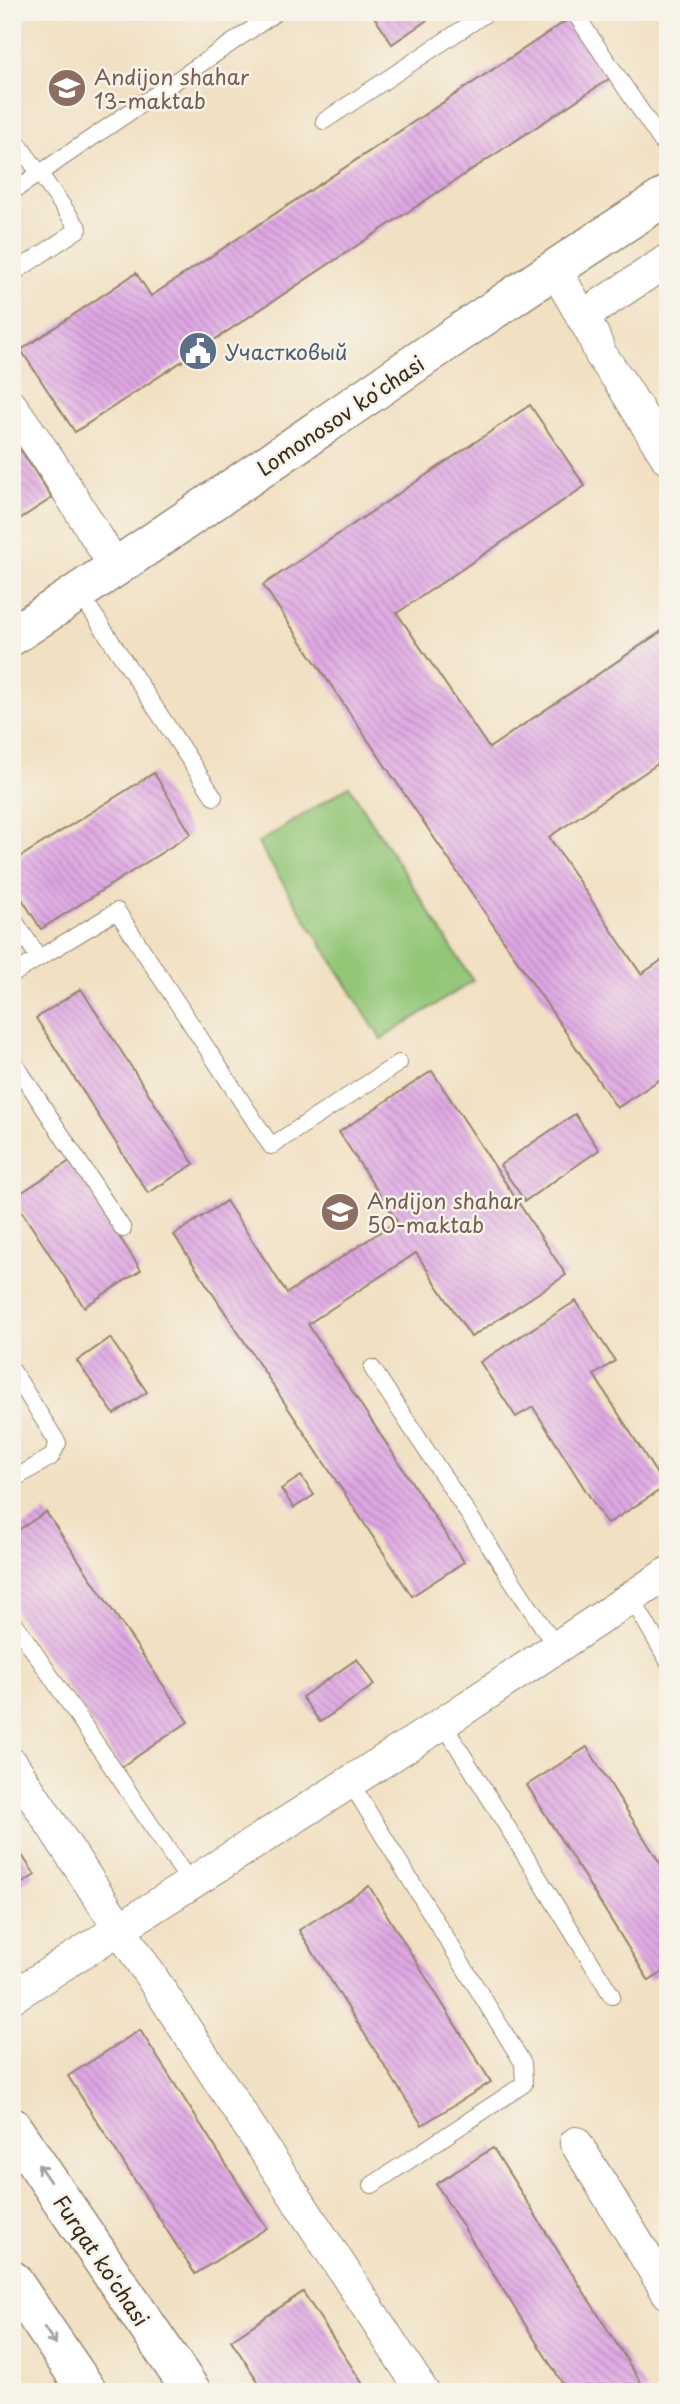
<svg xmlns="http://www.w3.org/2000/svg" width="680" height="2404" font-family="'Playpen Sans',sans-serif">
  <defs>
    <pattern id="building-back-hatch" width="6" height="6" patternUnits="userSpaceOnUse" patternTransform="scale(1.75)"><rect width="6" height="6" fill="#dfa7e4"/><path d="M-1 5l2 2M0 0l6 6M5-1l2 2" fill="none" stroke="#b688b8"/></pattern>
  </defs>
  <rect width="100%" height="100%" fill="#f7f3e8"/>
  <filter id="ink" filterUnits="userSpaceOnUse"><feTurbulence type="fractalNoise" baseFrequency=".0143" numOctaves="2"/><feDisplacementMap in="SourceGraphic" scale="14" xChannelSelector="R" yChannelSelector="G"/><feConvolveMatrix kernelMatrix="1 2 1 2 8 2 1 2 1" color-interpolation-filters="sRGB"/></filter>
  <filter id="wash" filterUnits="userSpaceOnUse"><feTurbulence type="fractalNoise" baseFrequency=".00686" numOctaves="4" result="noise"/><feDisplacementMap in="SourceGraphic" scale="28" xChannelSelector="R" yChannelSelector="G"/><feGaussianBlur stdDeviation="1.57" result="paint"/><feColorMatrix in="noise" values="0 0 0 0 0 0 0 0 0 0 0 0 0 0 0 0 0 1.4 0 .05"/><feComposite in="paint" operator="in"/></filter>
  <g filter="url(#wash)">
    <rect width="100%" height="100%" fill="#f1e0c2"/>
    <path fill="#93c677" stroke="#67784a" stroke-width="2" d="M349 786 473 981 381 1039 258 843Z"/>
    <g id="blocks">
      <g fill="url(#building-back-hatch)">
        <path d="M371 12H439L392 44Z"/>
        <path d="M572 17 612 77 75 432 21 350 136 273 151 296Z"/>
        <path d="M530 405 585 486 397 613 489 748 668 627V757L549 837 641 974 668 956V1074L617 1108 263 585Z"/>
        <path d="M12 437 52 498 12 524Z"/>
        <path d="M154 773 191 834 41 929 12 883V862Z"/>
        <path d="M81 989 194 1164 148 1193 36 1018Z"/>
        <path d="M432 1071 566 1275 471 1337 416 1253 308 1324 464 1562 412 1596 174 1235 226 1201 287 1293 397 1221 339 1132Z"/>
        <path d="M575 1114 599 1150 525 1201 500 1165Z"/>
        <path d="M70 1161 141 1270 84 1307 13 1198Z"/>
        <path d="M576 1301 615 1361 594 1375 665 1487 607 1524 533 1407 516 1417 480 1362Z"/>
        <path d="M110 1338 147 1392 114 1414 77 1361Z"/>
        <path d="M301 1476 314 1495 294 1508 281 1489Z"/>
        <path d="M46 1512 188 1722 121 1767 12 1606V1534Z"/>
        <path d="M357 1659 374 1685 320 1722 302 1697Z"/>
        <path d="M587 1747 668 1876V1969L649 1981 527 1785Z"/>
        <path d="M12 1840 35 1875 12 1890Z"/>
        <path d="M369 1886 491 2082 422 2125 299 1930Z"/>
        <path d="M140 2030 267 2228 195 2274 68 2076Z"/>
        <path d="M493 2148 647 2392H568L436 2184Z"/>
        <path d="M303 2292 368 2392H265L231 2340Z"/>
      </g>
    </g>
  </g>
  <g filter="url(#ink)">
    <use href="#blocks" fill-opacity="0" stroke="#968570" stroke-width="2"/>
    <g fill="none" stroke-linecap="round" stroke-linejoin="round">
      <g stroke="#968570" stroke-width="18">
        <g id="lane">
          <path d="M574 12 668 151"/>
          <path d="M324 121 488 12"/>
          <path d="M12 135 79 229 12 274"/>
          <path d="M12 192 277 12"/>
          <path d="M79 592 214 797"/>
          <path d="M12 917 39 958 117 911 271 1146 399 1063"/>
          <path d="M12 975 39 958"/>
          <path d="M12 1059 123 1229"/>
          <path d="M372 1368 556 1647"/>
          <path d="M12 1370 58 1443 51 1457 12 1480"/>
          <path d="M631 1597 668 1661"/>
          <path d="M12 1619 191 1884"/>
          <path d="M443 1723 612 1996"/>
          <path d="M350 1782 523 2063 524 2084 372 2185"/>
        </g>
      </g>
      <g stroke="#968570" stroke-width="34">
        <g id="street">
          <path d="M554 268 593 335 601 355 623 386 668 459"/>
          <path d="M582 317 668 260"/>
          <path d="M12 407 49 460 116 568"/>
          <path d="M12 1764 423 2392"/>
          <path d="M12 1997 443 1723 668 1573"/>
          <path d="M576 2143 668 2293"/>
        </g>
      </g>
      <g stroke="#968570" stroke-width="41">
        <g id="secondary">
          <path d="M12 636C233 492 446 337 668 195"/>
          <path d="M12 2127 192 2392"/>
          <path d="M12 2280 88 2392"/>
        </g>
      </g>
      <use href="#lane" stroke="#fff" stroke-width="16"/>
      <use href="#street" stroke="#fff" stroke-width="32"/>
      <use href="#secondary" stroke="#fff" stroke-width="38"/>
    </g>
    <defs><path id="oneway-shaft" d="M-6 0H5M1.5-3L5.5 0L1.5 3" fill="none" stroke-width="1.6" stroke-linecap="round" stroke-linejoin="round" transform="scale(1.75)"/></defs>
    <g stroke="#a79f9a">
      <use href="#oneway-shaft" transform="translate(44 2173) rotate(-124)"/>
      <use href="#oneway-shaft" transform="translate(50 2336) rotate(56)"/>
    </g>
  </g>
  <defs>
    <g id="school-disc" transform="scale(2.0125)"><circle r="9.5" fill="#8d6e63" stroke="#f7f3e8"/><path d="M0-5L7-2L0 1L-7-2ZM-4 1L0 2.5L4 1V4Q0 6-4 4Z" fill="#fff"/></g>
    <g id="civic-disc" transform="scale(2.0125)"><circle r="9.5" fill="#5c6f8a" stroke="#f7f3e8"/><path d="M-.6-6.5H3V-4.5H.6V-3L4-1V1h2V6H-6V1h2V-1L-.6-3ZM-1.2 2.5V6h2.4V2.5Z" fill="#fff"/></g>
  </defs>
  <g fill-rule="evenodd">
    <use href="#school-disc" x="67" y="88"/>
    <use href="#civic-disc" x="198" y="351"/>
    <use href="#school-disc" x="340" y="1212"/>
  </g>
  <g text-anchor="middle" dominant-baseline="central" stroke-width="5" stroke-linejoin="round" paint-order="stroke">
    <g font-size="21" fill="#785e54" stroke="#f7f3e8" text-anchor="start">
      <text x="94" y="76">Andijon shahar<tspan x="94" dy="24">13-maktab</tspan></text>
      <text x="367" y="1200">Andijon shahar<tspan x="367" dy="24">50-maktab</tspan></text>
    </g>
    <g font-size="21" fill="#4e5e75" stroke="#f7f3e8" text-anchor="start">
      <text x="225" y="351">Участковый</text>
    </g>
    <g font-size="21" fill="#3b2a1e" stroke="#f7f3e8">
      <text transform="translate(340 415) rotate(-34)">Lomonosov koʻchasi</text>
      <text transform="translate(102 2260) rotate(56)">Furqat ko'chasi</text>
    </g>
  </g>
  <rect width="680" height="2404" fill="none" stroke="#f7f3e8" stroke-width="42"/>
</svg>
